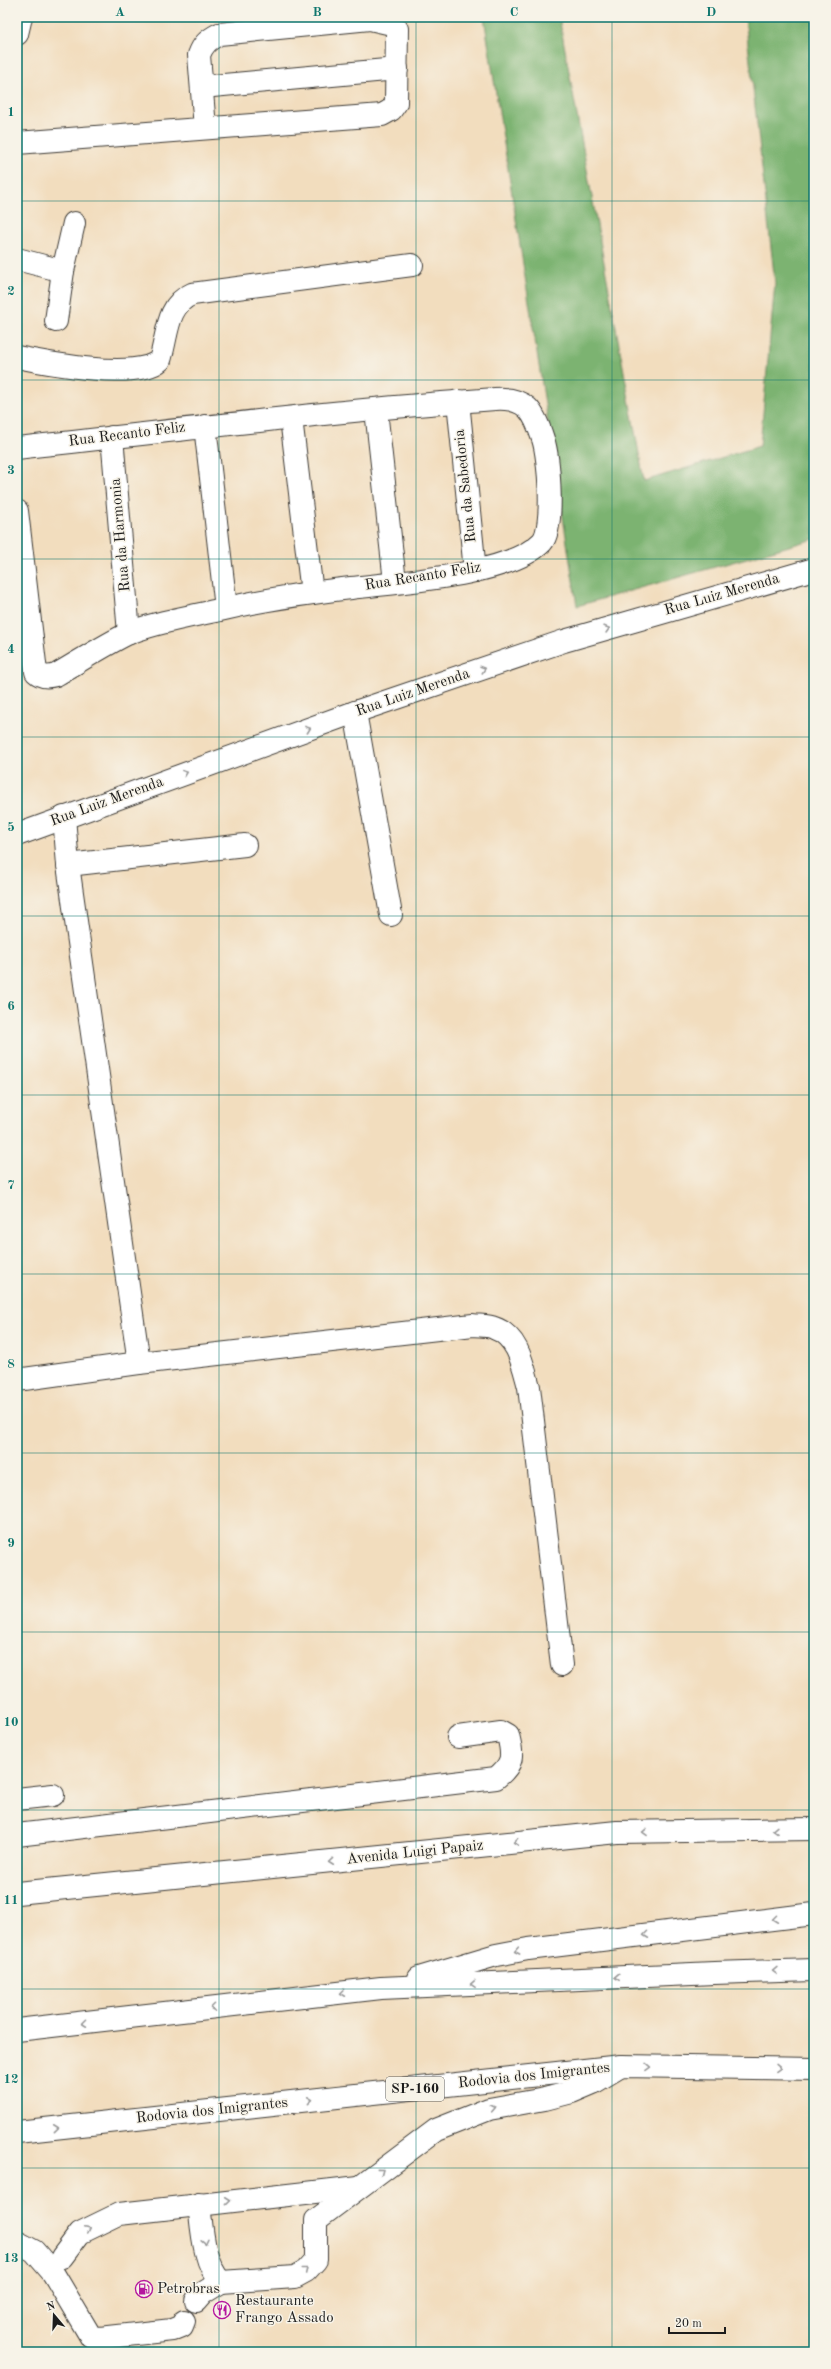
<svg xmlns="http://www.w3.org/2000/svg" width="831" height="2369" font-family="'Old Standard TT',serif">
  <rect width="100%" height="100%" fill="#f7f3e8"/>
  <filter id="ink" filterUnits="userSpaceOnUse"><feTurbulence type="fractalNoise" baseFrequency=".025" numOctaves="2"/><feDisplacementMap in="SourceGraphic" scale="8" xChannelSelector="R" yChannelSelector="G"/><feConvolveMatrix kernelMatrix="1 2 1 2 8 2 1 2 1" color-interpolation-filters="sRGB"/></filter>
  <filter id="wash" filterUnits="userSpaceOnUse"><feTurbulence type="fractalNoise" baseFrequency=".012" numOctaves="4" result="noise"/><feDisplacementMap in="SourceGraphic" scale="16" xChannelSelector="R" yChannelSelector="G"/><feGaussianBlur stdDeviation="0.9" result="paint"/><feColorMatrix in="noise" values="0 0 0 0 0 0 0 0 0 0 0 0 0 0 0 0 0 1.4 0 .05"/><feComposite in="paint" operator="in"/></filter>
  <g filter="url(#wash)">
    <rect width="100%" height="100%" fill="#f2ddbe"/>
    <path fill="#7cb371" stroke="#4c6846" d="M484 17H559L644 481 760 446 775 283 745 17H814V539L577 606Z"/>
  </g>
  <g filter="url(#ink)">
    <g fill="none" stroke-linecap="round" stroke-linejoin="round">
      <g stroke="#3c3934" stroke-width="24">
        <g id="minor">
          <path d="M17 34 21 17"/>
          <path d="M202 87 397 69"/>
          <path d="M17 143 382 115 391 110 396 103 397 29 392 24 370 19 219 34C208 40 203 44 199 55L205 128"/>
          <path d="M17 259 63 271 74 223"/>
          <path d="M56 321 63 271"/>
          <path d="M17 357C47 363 138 381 160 360 168 335 166 305 192 294L412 265"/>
          <path d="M458 401 475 571"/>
          <path d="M376 410 395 582"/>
          <path d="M291 418 312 593"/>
          <path d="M205 426 226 608"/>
          <path d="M112 437 129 633"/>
          <path d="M17 448C176 431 335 410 495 399 526 397 534 411 543 439 549 457 555 528 542 542 509 576 398 582 351 588 309 593 265 599 224 609 197 615 151 623 127 634 103 646 80 661 56 675 49 677 42 678 36 672L17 511"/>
          <path d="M355 712 391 915"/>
          <path d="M64 817 68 865 139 1363"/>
          <path d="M17 835 355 712 564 641 814 569"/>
          <path d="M68 865 245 845"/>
          <path d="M17 1380 139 1363 473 1325C479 1326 488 1325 494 1328 518 1336 523 1365 529 1387L562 1665"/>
          <path d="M17 1799 53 1795"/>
          <path d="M17 1835 496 1778C514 1764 513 1756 508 1735L501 1731 458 1737"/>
          <path d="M17 1893 617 1832 814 1829"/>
          <path d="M199 2204C202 2228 203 2263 221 2282L295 2277 306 2271 316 2260V2220L436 2130 489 2109 545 2099 572 2092 593 2083 621 2066"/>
          <path d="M17 2242 34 2251 53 2273 91 2337 100 2338 172 2330 182 2326 184 2321"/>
          <path d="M62 2257 80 2233 119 2214 359 2187"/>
          <path d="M196 2301 203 2293 221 2282"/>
        </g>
      </g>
      <g stroke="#3c3934" stroke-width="24">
        <g id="highway">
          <path d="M419 1978 496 1955 528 1949 814 1914"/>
          <path d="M17 2030 381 1988 714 1973 814 1970"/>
          <path d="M17 2132 621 2066 814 2069"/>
        </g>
      </g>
      <use href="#minor" stroke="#fff" stroke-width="22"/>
      <use href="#highway" stroke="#fff" stroke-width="22"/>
    </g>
    <defs><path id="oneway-chevron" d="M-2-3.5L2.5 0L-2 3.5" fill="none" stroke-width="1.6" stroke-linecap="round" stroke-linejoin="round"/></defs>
    <g stroke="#999">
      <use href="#oneway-chevron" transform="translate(607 629) rotate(-16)"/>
      <use href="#oneway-chevron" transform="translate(483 669) rotate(-19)"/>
      <use href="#oneway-chevron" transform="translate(308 729) rotate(-20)"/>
      <use href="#oneway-chevron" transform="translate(185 773) rotate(-20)"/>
      <use href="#oneway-chevron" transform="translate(775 1830) rotate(179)"/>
      <use href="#oneway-chevron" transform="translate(645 1832) rotate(179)"/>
      <use href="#oneway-chevron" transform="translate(516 1842) rotate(174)"/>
      <use href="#oneway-chevron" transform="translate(331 1862) rotate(174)"/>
      <use href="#oneway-chevron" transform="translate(775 1919) rotate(173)"/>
      <use href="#oneway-chevron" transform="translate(646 1935) rotate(173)"/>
      <use href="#oneway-chevron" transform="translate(517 1951) rotate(169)"/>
      <use href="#oneway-chevron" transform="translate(775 1971) rotate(179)"/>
      <use href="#oneway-chevron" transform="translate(617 1977) rotate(177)"/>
      <use href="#oneway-chevron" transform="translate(473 1984) rotate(177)"/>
      <use href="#oneway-chevron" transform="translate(342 1993) rotate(173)"/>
      <use href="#oneway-chevron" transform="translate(213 2008) rotate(173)"/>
      <use href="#oneway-chevron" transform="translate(84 2023) rotate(173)"/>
      <use href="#oneway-chevron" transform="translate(648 2067) rotate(1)"/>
      <use href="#oneway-chevron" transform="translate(778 2068) rotate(1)"/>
      <use href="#oneway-chevron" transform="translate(310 2100) rotate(-6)"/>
      <use href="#oneway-chevron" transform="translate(493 2108) rotate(-11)"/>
      <use href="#oneway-chevron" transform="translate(56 2128) rotate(-6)"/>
      <use href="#oneway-chevron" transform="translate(381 2171) rotate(-37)"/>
      <use href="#oneway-chevron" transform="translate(228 2201) rotate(-6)"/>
      <use href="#oneway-chevron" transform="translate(88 2229) rotate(-26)"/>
      <use href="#oneway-chevron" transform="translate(205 2242) rotate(77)"/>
      <use href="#oneway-chevron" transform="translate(305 2270) rotate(-39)"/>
    </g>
  </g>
  <path fill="none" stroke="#0f766e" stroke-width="1" stroke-opacity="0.55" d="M219 17V2352M416 17V2352M612 17V2352M17 201H814M17 380H814M17 559H814M17 737H814M17 916H814M17 1095H814M17 1274H814M17 1453H814M17 1632H814M17 1810H814M17 1989H814M17 2168H814"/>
  <defs>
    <g id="fuel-ring" transform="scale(0.9)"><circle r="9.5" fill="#f7f3e8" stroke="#b5179e" stroke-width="1.5"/><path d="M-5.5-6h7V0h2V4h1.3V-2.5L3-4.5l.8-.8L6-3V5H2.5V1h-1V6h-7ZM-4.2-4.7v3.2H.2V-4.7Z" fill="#b5179e"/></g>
    <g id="restaurant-ring" transform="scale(0.9)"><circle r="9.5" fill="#f7f3e8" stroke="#b5179e" stroke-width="1.5"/><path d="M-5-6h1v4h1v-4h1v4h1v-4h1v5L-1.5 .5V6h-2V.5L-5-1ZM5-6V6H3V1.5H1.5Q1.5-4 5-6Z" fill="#b5179e"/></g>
  </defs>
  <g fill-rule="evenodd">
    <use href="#fuel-ring" x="144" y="2289"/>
    <use href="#restaurant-ring" x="222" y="2310"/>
  </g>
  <g text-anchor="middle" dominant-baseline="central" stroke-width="3" stroke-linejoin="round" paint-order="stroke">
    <rect fill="#f7f3e8" stroke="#5e5c59" stroke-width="1" x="386" y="2077" width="58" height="24" rx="3"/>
    <g font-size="14" font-weight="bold" fill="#1c1c1c">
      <text x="415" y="2089">SP-160</text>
    </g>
    <g font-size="15" fill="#1c1c1c" stroke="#f7f3e8">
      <text transform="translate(127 435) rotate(-7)">Rua Recanto Feliz</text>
      <text transform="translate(466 486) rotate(-96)">Rua da Sabedoria</text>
      <text transform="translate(121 535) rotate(-95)">Rua da Harmonia</text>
      <text transform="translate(423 577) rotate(-9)">Rua Recanto Feliz</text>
      <text transform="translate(722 595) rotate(-16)">Rua Luiz Merenda</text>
      <text transform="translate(413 693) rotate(-19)">Rua Luiz Merenda</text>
      <text transform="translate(107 802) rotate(-20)">Rua Luiz Merenda</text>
      <text transform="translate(415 1853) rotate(-6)">Avenida Luigi Papaiz</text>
      <text transform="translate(534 2076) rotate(-6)">Rodovia dos Imigrantes</text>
      <text transform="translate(212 2111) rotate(-6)">Rodovia dos Imigrantes</text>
    </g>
    <g font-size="15" fill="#1c1c1c" stroke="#f7f3e8" text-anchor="start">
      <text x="157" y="2289">Petrobras</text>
      <text x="235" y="2301">Restaurante<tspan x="235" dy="17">Frango Assado</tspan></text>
    </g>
  </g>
  <rect width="831" height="2369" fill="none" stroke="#f7f3e8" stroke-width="44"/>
  <g transform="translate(54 2315) rotate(341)" stroke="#f7f3e8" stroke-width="3" paint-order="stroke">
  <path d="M0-3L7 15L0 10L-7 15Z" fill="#1c1c1c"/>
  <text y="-6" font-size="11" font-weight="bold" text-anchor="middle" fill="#1c1c1c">N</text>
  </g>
  <path d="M669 2327v6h56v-6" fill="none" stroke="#1c1c1c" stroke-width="2"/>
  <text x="675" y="2327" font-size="12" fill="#1c1c1c" stroke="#f7f3e8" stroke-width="3" paint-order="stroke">20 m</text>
  <rect x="22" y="22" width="787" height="2325" fill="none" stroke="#0f766e" stroke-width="1.5"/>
  <g font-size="13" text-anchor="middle" font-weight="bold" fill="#0f766e">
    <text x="120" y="16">A</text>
    <text x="317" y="16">B</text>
    <text x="514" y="16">C</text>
    <text x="711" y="16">D</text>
    <text x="11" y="116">1</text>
    <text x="11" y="295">2</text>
    <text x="11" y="474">3</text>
    <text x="11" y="653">4</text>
    <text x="11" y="831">5</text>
    <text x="11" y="1010">6</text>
    <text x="11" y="1189">7</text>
    <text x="11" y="1368">8</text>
    <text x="11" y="1547">9</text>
    <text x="11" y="1726">10</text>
    <text x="11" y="1904">11</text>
    <text x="11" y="2083">12</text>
    <text x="11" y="2262">13</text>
  </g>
</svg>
